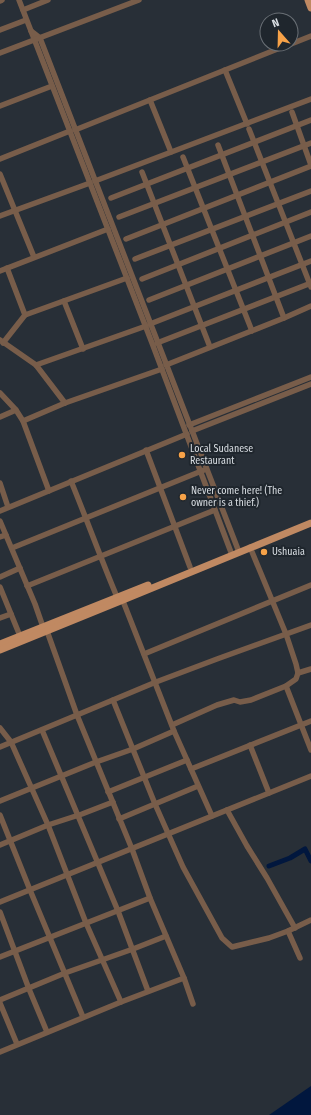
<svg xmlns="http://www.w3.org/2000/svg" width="311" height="1115" font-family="'Fira Sans Condensed',sans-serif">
  <rect width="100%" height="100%" fill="#282f37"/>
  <path fill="#01173e" d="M311 1086V1115H269Z"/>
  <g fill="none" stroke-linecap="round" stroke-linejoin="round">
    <path stroke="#01173e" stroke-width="5" d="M269 866 290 858 305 849 311 861"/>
    <g stroke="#785d4a" stroke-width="5.5">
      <path d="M19 0 152 343 232 555"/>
      <path d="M0 1 2 0"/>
      <path d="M23 10 48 0"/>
      <path d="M0 30 26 20"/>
      <path d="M31 31 40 38 239 552"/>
      <path d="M291 44 311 36"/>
      <path d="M0 53 139 0"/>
      <path d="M225 70 247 124"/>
      <path d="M150 100 171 152"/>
      <path d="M0 106 52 86"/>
      <path d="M292 112 311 165"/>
      <path d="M249 129 311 287"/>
      <path d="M75 130 290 44"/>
      <path d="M183 157 252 331"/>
      <path d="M0 159 70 131"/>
      <path d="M142 172 210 347"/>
      <path d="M0 174 34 257"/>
      <path d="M95 181 311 99"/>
      <path d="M111 198 311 120"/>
      <path d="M0 216 90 183"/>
      <path d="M119 217 311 143"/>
      <path d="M126 239 311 166"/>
      <path d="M135 259 311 191"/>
      <path d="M7 268 25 315"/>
      <path d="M0 271 108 229"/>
      <path d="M142 279 311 212"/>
      <path d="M149 300 311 236"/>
      <path d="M64 301 83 349"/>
      <path d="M284 318 311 306"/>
      <path d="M150 324 311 261"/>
      <path d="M0 340 36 365 65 403"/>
      <path d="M3 343 25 315 127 278"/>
      <path d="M157 343 311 283"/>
      <path d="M36 365 146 326"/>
      <path d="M166 365 284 318 218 145"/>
      <path d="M0 393 16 410 23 421 49 491"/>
      <path d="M0 417 16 410"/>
      <path d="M23 421 65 403 162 369"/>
      <path d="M189 425 311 377"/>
      <path d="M192 431 311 384"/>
      <path d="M146 450 190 567"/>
      <path d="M71 481C87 520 101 559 117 597"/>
      <path d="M0 483 8 507"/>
      <path d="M0 511 187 434"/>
      <path d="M0 521 35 604 43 627"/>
      <path d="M0 537 6 535"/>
      <path d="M12 548 204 470"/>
      <path d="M0 577 20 568"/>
      <path d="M27 586 215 510"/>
      <path d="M0 587 20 636"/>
      <path d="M121 596 174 731 212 816"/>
      <path d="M0 618 11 614"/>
      <path d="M47 631 77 715 156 682 217 659 311 625"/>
      <path d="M144 654 311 585"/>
      <path d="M298 673 311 669"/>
      <path d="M286 686 311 750"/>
      <path d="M113 700 155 804 183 867 222 938 232 947 269 938 288 931 311 920"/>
      <path d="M172 725 217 705 234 700 240 702 251 700 286 686 296 679 298 673 296 664 286 634 250 547"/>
      <path d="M0 728 11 742 48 825 86 923 121 1002"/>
      <path d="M42 730 118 911 148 991"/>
      <path d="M250 745 269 793"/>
      <path d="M0 747 77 715 132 849 150 898 184 978 193 1004"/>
      <path d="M191 769 311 721"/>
      <path d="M108 792 187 760"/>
      <path d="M0 801 96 762 133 749 174 731"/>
      <path d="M227 810 247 846 267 878 295 928"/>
      <path d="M0 815 30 890 83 1017"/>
      <path d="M119 819 198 786"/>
      <path d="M0 845 48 825 82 814 113 802"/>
      <path d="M0 902 311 776"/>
      <path d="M0 912 29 989 47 1032"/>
      <path d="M288 931 300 958"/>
      <path d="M0 957 150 898"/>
      <path d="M0 1000 65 973 133 949 166 936"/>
      <path d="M0 1003 17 1044"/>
      <path d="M0 1052 121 1002 184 978"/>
    </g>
    <g stroke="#c08962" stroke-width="7">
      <path d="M308 0 311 8"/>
      <path d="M0 644 148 585"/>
      <path d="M0 650 123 600 311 523"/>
    </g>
  </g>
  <g fill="#f7a248" stroke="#1f262d" stroke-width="1.5">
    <circle cx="182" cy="455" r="4"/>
    <circle cx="183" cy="497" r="4"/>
    <circle cx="264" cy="552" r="4"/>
  </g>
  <g text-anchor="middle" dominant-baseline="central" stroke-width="4" stroke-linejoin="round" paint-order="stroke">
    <g font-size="10" fill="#d8dde2" stroke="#1f262d" text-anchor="start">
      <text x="190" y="449">Local Sudanese<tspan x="190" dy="12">Restaurant</tspan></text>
      <text x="191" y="491">Never come here! (The<tspan x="191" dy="12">owner is a thief.)</tspan></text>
      <text x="272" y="552">Ushuaia</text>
    </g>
  </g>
  <g transform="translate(279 32) rotate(340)"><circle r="19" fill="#1f262d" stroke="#696f75"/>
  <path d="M0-3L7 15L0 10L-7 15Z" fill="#f7a248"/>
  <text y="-6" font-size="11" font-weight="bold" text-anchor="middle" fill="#d8dde2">N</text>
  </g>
</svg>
